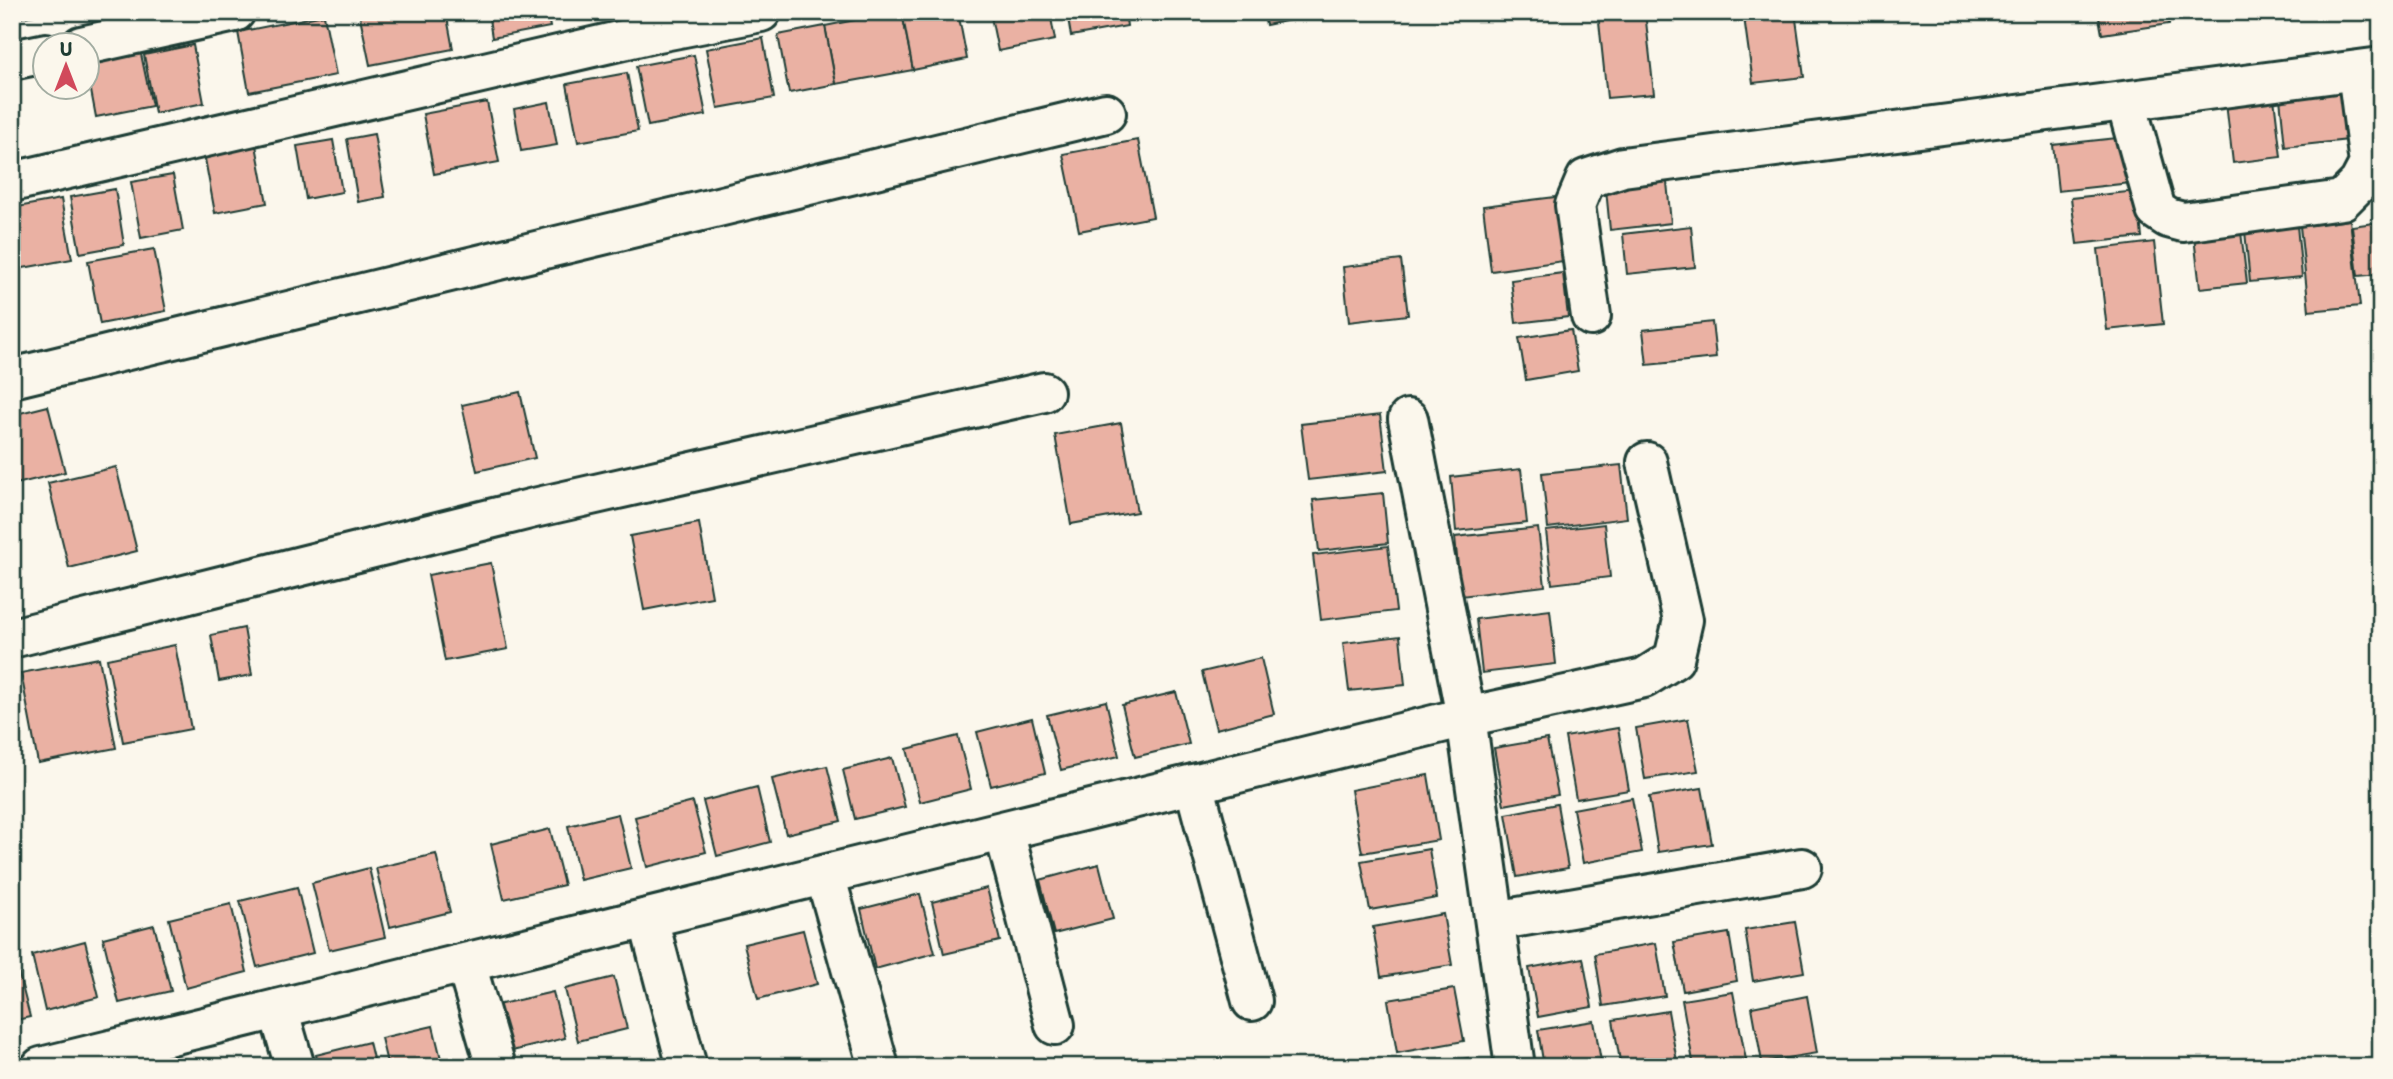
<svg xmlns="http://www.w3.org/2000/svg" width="2393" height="1079" font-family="'Shantell Sans',sans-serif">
  <rect width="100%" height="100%" fill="#fbf7ec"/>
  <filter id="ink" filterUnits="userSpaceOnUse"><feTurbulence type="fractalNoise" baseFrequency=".0143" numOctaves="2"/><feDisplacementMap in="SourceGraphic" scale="14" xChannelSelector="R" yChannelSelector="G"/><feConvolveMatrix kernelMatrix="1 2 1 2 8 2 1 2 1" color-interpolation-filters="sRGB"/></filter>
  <g filter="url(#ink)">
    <g fill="#eab1a3" stroke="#1f3d34" stroke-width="2">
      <path d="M12 12H52L12 19Z"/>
      <path d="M359 12H446L453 49 370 65Z"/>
      <path d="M488 12H547L550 27 492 38Z"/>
      <path d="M581 12H617L582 19Z"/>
      <path d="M895 12H902L913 70 836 84 825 26Z"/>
      <path d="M902 12H958L967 59 913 70Z"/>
      <path d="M990 12H1050L1055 40 998 51Z"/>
      <path d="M1067 12H1125L1127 26 1071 36Z"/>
      <path d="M1132 12H1178L1134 21Z"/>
      <path d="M1263 12H1325V13L1266 25Z"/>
      <path d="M1598 12H1645L1654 94 1607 98Z"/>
      <path d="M1779 12H1795L1804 77 1753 83 1744 17Z"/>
      <path d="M2098 12H2168L2169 24 2102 34Z"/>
      <path d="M324 15 336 75 249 92 238 32Z"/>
      <path d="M825 26 836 84 789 93 778 35Z"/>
      <path d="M763 38 774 98 718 108 706 49Z"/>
      <path d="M193 45 204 103 155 113 144 55Z"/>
      <path d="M141 54 152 106 96 117 88 75V64Z"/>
      <path d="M694 55 706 115 648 126 636 66Z"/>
      <path d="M627 73 638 131 578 142 567 84Z"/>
      <path d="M2343 90 2348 140 2285 147 2280 98Z"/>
      <path d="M2274 98 2281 157 2233 163 2226 103Z"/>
      <path d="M487 102 499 162 434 174 423 114Z"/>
      <path d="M549 102 557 145 521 151 514 109Z"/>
      <path d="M374 134 385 197 358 202 347 139Z"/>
      <path d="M2126 137 2130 183 2058 191 2053 145Z"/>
      <path d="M255 140 267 203 215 213 203 148Z"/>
      <path d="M333 140 342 192 306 199 297 146Z"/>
      <path d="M1138 140 1153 217 1079 231 1063 154Z"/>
      <path d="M1666 172 1671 223 1610 230 1605 179Z"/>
      <path d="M173 175 183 230 141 238 131 182Z"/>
      <path d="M115 189 124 245 80 253 70 197Z"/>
      <path d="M2137 191 2142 237 2077 244 2071 198Z"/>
      <path d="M1563 196 1571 260 1491 271 1483 206Z"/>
      <path d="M61 199 72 259 12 270V208Z"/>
      <path d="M2350 220 2360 306 2309 311 2300 226Z"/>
      <path d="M2381 222V274L2358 276 2352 226Z"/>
      <path d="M1691 226 1695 267 1627 274 1623 234Z"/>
      <path d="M2297 226 2302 277 2250 282 2245 231Z"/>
      <path d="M2241 232 2247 283 2200 288 2194 237Z"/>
      <path d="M2154 242 2163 324 2107 330 2098 249Z"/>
      <path d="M154 249 166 311 100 324 88 261Z"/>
      <path d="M1401 260 1408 315 1349 322 1343 267Z"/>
      <path d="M1563 273 1568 317 1516 323 1511 280Z"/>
      <path d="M1712 322 1716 358 1647 365 1643 330Z"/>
      <path d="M1571 330 1578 371 1526 380 1519 338Z"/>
      <path d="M520 392 535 458 477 471 462 405Z"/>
      <path d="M48 406 65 472 12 485V415Z"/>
      <path d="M1380 415 1387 471 1308 480 1301 424Z"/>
      <path d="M1121 423 1137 512 1071 524 1055 435Z"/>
      <path d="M1621 465 1627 518 1548 528 1542 473Z"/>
      <path d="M116 467 137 551 69 568 48 483Z"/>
      <path d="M1521 469 1527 523 1456 531 1451 477Z"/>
      <path d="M1383 493 1388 543 1319 551 1313 500Z"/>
      <path d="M699 523 712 597 644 610 630 536Z"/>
      <path d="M1604 524 1610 577 1552 584 1546 531Z"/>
      <path d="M1538 528 1545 586 1461 596 1455 537Z"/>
      <path d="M1388 546 1396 611 1321 620 1313 555Z"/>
      <path d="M491 563 508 649 445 661 428 575Z"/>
      <path d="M1550 610 1556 664 1482 673 1476 619Z"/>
      <path d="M244 628 252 675 219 681 211 635Z"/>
      <path d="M1400 636 1405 685 1349 691 1343 643Z"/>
      <path d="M175 645 191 729 123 742 107 659Z"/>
      <path d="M99 658 116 748 38 763 21 673Z"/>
      <path d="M1261 658 1274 714 1216 729 1202 672Z"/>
      <path d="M1176 692 1189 744 1135 757 1122 705Z"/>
      <path d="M1106 701 1119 756 1061 770 1047 715Z"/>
      <path d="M1032 718 1045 773 991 786 977 732Z"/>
      <path d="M1688 719 1698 771 1645 779 1636 728Z"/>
      <path d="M1618 728 1629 790 1576 799 1565 737Z"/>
      <path d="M958 736 971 789 920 802 907 749Z"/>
      <path d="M1547 739 1558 795 1504 805 1494 748Z"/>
      <path d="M892 758 905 807 855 819 843 770Z"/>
      <path d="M827 766 841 821 786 834 772 779Z"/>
      <path d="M1428 775 1439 840 1362 853 1351 790Z"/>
      <path d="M757 787 770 842 717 856 703 801Z"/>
      <path d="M1702 788 1712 844 1658 852 1649 797Z"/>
      <path d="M1632 798 1642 852 1583 863 1573 809Z"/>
      <path d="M693 802 706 852 647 867 635 817Z"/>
      <path d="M1557 804 1568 868 1517 877 1506 814Z"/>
      <path d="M618 814 631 868 580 880 568 826Z"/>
      <path d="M550 829 564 885 504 899 491 844Z"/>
      <path d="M1429 849 1437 898 1370 910 1361 861Z"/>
      <path d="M436 854 450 912 390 927 376 868Z"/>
      <path d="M1099 864 1113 919 1054 934 1040 880Z"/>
      <path d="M369 868 385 937 329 950 312 883Z"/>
      <path d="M297 887 313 953 257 967 240 901Z"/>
      <path d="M987 888 1000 941 944 954 932 902Z"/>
      <path d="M920 894 935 953 875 969 861 909Z"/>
      <path d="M231 904 247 972 186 988 169 919Z"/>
      <path d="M1443 914 1452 965 1381 977 1373 927Z"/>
      <path d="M1795 922 1804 972 1753 981 1745 930Z"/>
      <path d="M154 925 171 991 119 1003 103 938Z"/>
      <path d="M803 930 817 984 758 999 744 944Z"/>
      <path d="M1729 933 1737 981 1683 991 1674 942Z"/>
      <path d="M85 941 99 997 45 1011 32 955Z"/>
      <path d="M1656 943 1665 996 1603 1006 1595 954Z"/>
      <path d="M12 955H14L30 1017 12 1021Z"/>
      <path d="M1583 958 1592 1007 1538 1017 1529 968Z"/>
      <path d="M614 977 627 1029 578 1041 565 989Z"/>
      <path d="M1454 989 1464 1041 1397 1053 1388 1000Z"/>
      <path d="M553 992 565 1038 508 1052 497 1005Z"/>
      <path d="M1733 992 1746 1060 1709 1067H1694L1682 1000Z"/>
      <path d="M1807 996 1817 1053 1762 1062 1752 1007Z"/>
      <path d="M1668 1011 1678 1067H1621L1613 1020Z"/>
      <path d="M1594 1021 1602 1067H1544L1538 1030Z"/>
      <path d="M433 1026 443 1067H388L381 1038Z"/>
      <path d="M369 1042 375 1067H319L316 1055Z"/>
      <path d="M1468 1058 1469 1067H1415Z"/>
    </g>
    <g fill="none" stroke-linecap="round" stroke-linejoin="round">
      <g stroke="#1f3d34" stroke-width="44">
        <g id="minor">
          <path d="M81 46 235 12"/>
          <path d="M12 60 46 53"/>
          <path d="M2126 102 2156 210 2168 218 2183 222 2342 200 2359 183 2369 164 2357 71"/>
          <path d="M12 182 653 33 761 12"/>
          <path d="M1591 316 1575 205 1586 179 1623 167 2381 67"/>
          <path d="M12 378 1106 113"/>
          <path d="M1408 419 1466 717 1515 1067"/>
          <path d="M12 638 534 508 1044 392"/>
          <path d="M1194 784 1252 1001"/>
          <path d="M1004 831 1055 1025"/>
          <path d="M825 875 879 1067"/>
          <path d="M648 918 687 1067"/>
          <path d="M1495 921 1802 868"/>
          <path d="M466 964 496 1067"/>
          <path d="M278 1009 295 1067"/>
          <path d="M41 1067 1466 717 1644 678 1674 659 1683 620 1647 462"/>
        </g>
      </g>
      <use href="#minor" stroke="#fbf7ec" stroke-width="38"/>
    </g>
  </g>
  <rect width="2393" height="1079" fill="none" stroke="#fbf7ec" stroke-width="42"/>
  <rect x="21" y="21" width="2351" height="1037" fill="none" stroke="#1f3d34" stroke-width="2.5" filter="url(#ink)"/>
  <g transform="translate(66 66)"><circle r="33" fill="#fbf7ec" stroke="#a3ada2" stroke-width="2"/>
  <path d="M0-5L12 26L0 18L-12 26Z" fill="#d1495b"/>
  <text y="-10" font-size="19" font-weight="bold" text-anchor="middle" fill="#1f3d34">U</text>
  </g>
</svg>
